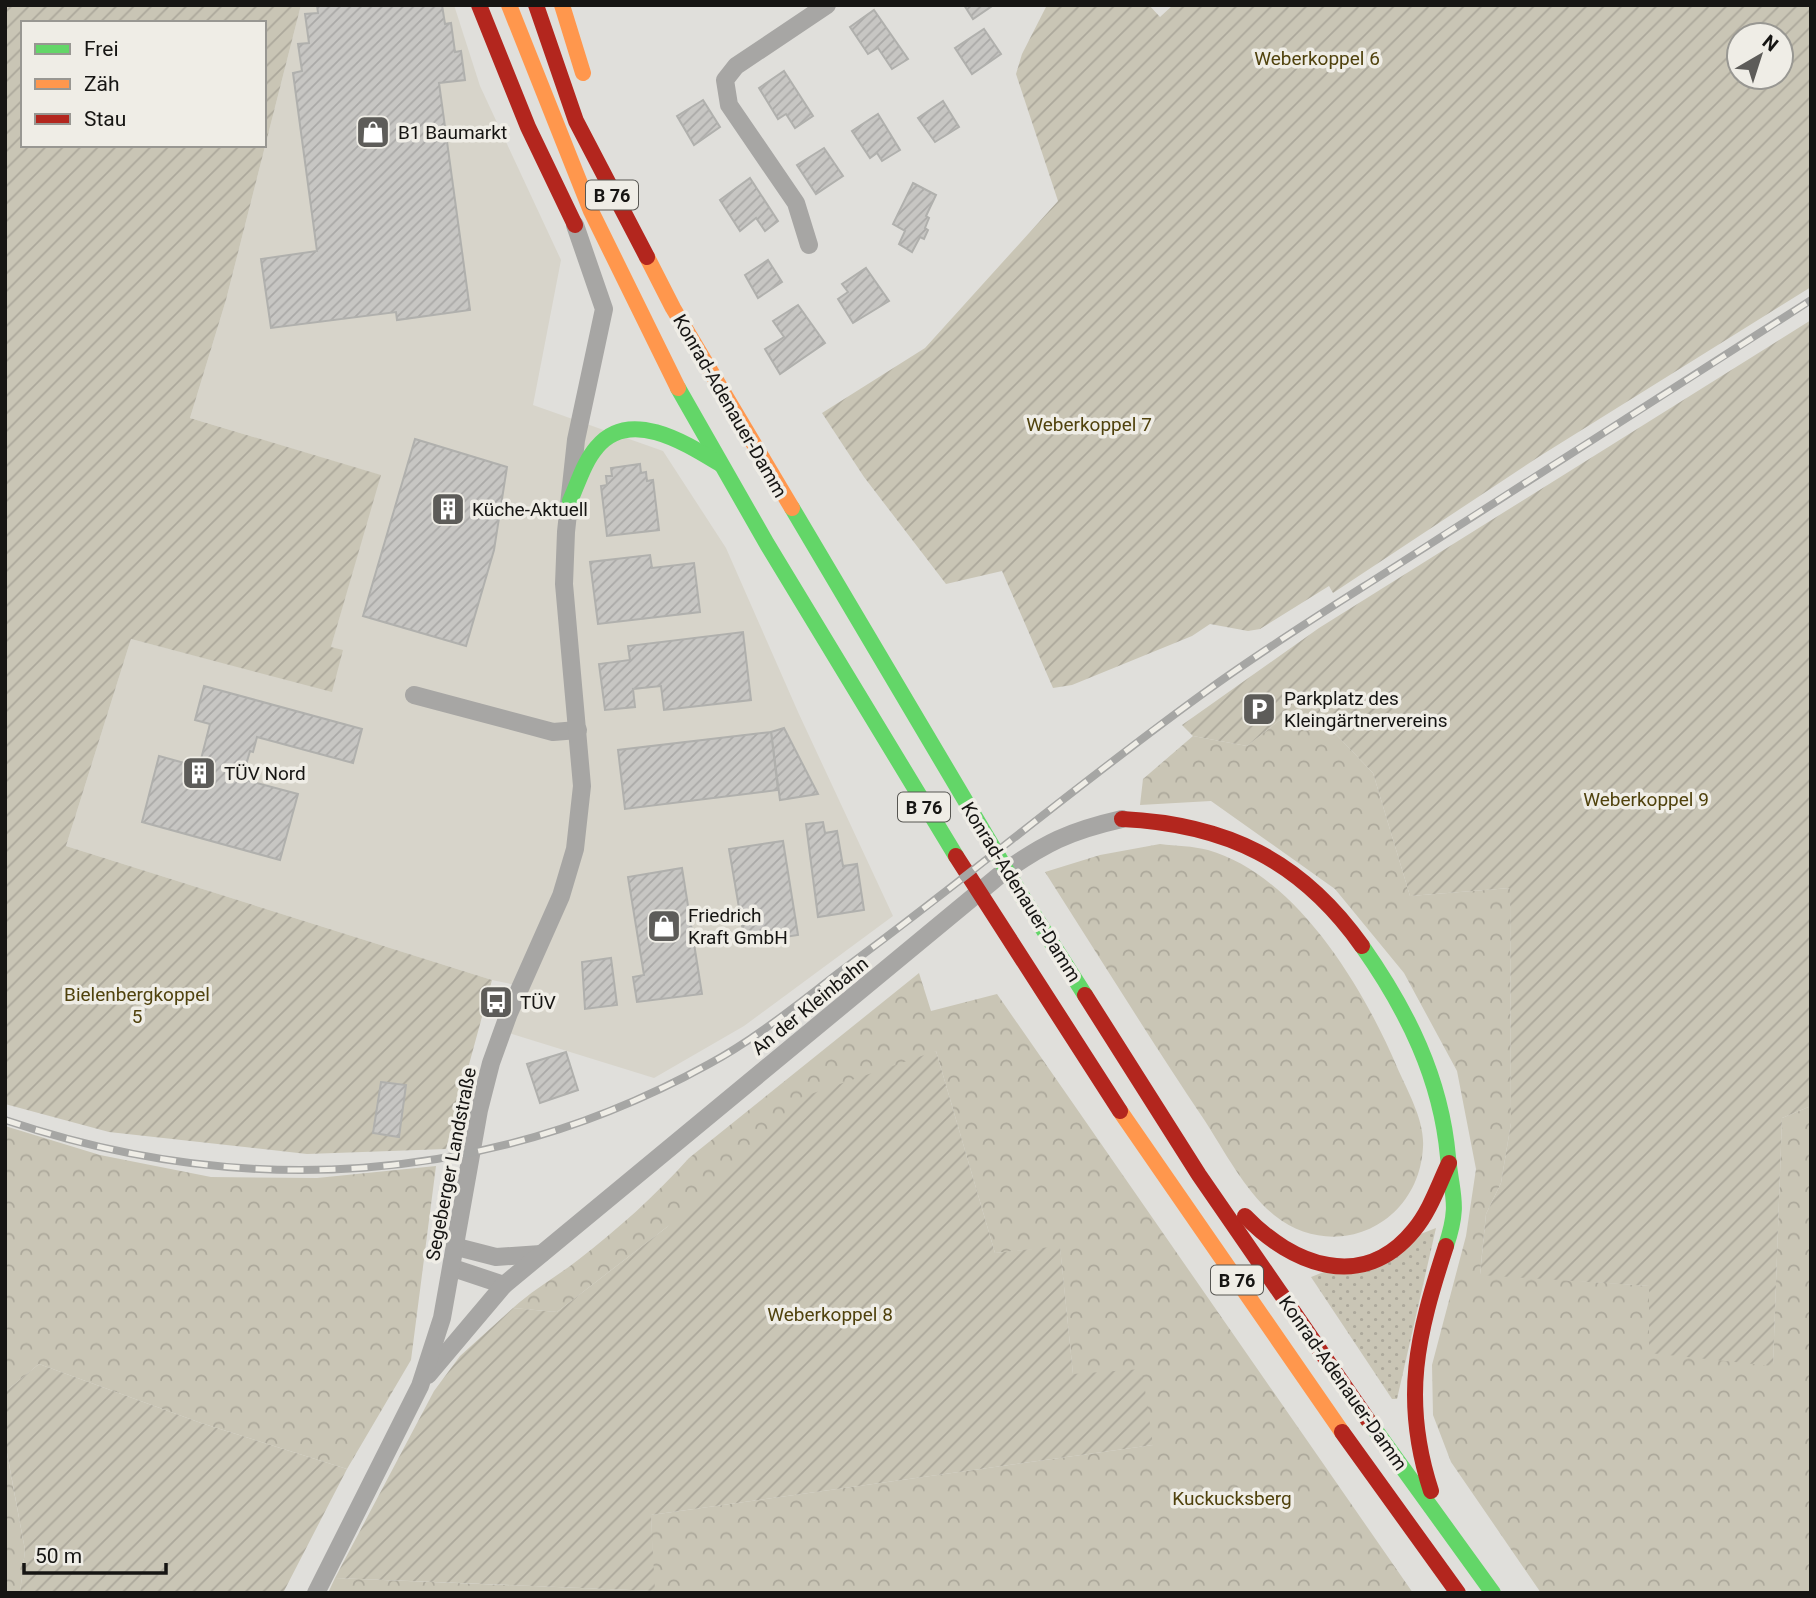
<svg xmlns="http://www.w3.org/2000/svg" width="1816" height="1598" font-family="Roboto,sans-serif">
  <defs>
    <pattern id="grass-dots" width="8" height="8" patternUnits="userSpaceOnUse" patternTransform="scale(1.75)"><rect width="8" height="8" fill="#c9c5b5"/><path d="M2 2h.1M6 6h.1" fill="none" stroke="#aca89b" stroke-width="1.8" stroke-linecap="round"/></pattern>
    <pattern id="forest-crowns" width="20" height="18" patternUnits="userSpaceOnUse" patternTransform="scale(1.75)"><rect width="20" height="18" fill="#c9c5b5"/><path d="M2 6a3 3 0 1 1 6 0M12 15a3 3 0 1 1 6 0" fill="none" stroke="#aca89b"/></pattern>
    <pattern id="garden-furrows" width="10" height="10" patternUnits="userSpaceOnUse" patternTransform="scale(1.75)"><rect width="10" height="10" fill="#c9c5b5"/><path d="M-1 1l2-2M0 10L10 0M9 11l2-2" fill="none" stroke="#aca89b"/></pattern>
    <pattern id="building-hatch" width="6" height="6" patternUnits="userSpaceOnUse" patternTransform="scale(1.75)"><rect width="6" height="6" fill="#c7c6c3"/><path d="M-1 1l2-2M0 6l6-6M5 7l2-2" fill="none" stroke="#aaa9a7"/></pattern>
  </defs>
  <rect width="100%" height="100%" fill="#e0dfdb"/>
  <path fill="#d7d4ca" d="M301 5H454L480 86 561 260 533 405 663 451 726 548 798 712 893 916 744 1026 654 1078 502 1031 520 986 492 980 66 846 131 639 332 691 331 647 380 475 190 418 226 300Z"/>
  <path fill="url(#grass-dots)" d="M1436 1228 1397 1399H1392L1311 1277Z"/>
  <g fill="url(#forest-crowns)">
    <path d="M1304 701 1373 773 1410 896 1510 888 1511 1123 1501 1183 1486 1214 1480 1274 1650 1286 1773 1365 1782 1118 1811 1106V1593H1541L1451 1462 1433 1415 1432 1365 1466 1236 1476 1169 1457 1071 1404 973 1335 889 1211 801 1140 805 1143 779 1193 736 1247 746Z"/>
    <path d="M1160 844C1176 846 1193 846 1208 850 1296 875 1363 987 1397 1067 1407 1090 1425 1121 1423 1147 1419 1225 1335 1264 1274 1215 1245 1191 1225 1152 1205 1121 1150 1039 1098 955 1045 872L1100 855Z"/>
    <path d="M919 973 931 1011 997 994 1413 1593H328L335 1578 654 1591 651 1515 1153 1445 1073 1374 1060 1247 995 1253 936 1051 667 1227 557 1312 513 1308C534 1289 556 1277 578 1260 618 1229 655 1196 689 1158Z"/>
    <path d="M5 1126 100 1155 211 1177 317 1178 436 1166 411 1360 347 1469 201 1423 39 1364 5 1392Z"/>
    <path d="M5 1443 25 1550 20 1593H5Z"/>
  </g>
  <g fill="url(#garden-furrows)" fill-rule="evenodd">
    <path d="M5 5H301L226 300 190 418 381 475 331 647 343 650 332 692 131 639 66 846 492 980 446 1149 307 1154 109 1132 5 1104ZM23 23H264V145H23Z"/>
    <path d="M1047 5H1149L1160 17 1173 5H1811V287L1540 456 1333 593 1329 586 1260 629 1248 631 1210 624 1192 636 1072 685 1053 688 1002 571 946 584 864 477 822 413 925 348 1058 201 1016 74 1022 54ZM1781 35V77H1739V35Z"/>
    <path d="M1811 320V1106L1782 1118 1773 1366 1649 1353V1286L1480 1275 1486 1214 1501 1183 1511 1123 1510 888 1410 896 1373 773 1304 701 1247 746 1193 736 1182 725 1319 628Z"/>
    <path d="M936 1051 995 1253 1060 1246 1073 1374 1142 1369 1153 1445 651 1515 655 1591 335 1578 434 1391 460 1356 513 1308 557 1312 667 1227 802 1097Z"/>
    <path d="M39 1364 201 1423 347 1469 283 1593H20L25 1550 5 1442V1392Z"/>
  </g>
  <g fill="url(#building-hatch)" stroke="#b0b0ad" stroke-width="2">
    <path d="M317 5H442L445 24 451 23 455 52 461 51 465 80 439 83 470 310 397 320 396 312 271 328 261 259 317 251 293 73 302 71 298 44 309 43 305 14 318 13Z"/>
    <path d="M964 5H991L992 6 973 19Z"/>
    <path d="M874 10 908 59 892 69 878 48 868 54 850 27Z"/>
    <path d="M984 29 1001 54 972 74 955 48Z"/>
    <path d="M784 71 813 116 795 128 786 114 778 119 759 88Z"/>
    <path d="M703 100 720 127 694 145 677 116Z"/>
    <path d="M943 101 959 127 935 142 918 118Z"/>
    <path d="M878 114 900 150 882 161 877 153 870 158 852 131Z"/>
    <path d="M824 148 843 176 816 194 797 165Z"/>
    <path d="M750 178 778 221 765 231 756 218 740 231 720 200Z"/>
    <path d="M913 183 936 195 926 216 929 218 925 228 928 230 924 239 920 237 912 252 899 244 905 231 893 224Z"/>
    <path d="M768 260 782 282 758 298 745 275Z"/>
    <path d="M866 268 889 301 853 323 838 299 848 292 842 284Z"/>
    <path d="M798 305 825 343 780 374 765 349 784 337 773 321Z"/>
    <path d="M415 439 507 467 494 550 466 646 363 616Z"/>
    <path d="M640 464 641 473 646 472 647 481 653 480 659 530 607 536 601 486 607 485 606 476H612L611 468Z"/>
    <path d="M650 555 652 568 694 563 700 612 598 624 590 562Z"/>
    <path d="M743 632 751 700 664 710 661 686 633 689 635 707 605 710 599 664 630 660 628 646Z"/>
    <path d="M204 686 362 729 353 763 257 737 253 752 250 751 242 779 298 794 280 860 142 822 159 756 199 767 210 724 195 720Z"/>
    <path d="M784 728 818 794 780 800 771 732Z"/>
    <path d="M771 732 778 790 625 809 618 750Z"/>
    <path d="M823 822 825 833 837 831 843 866 857 864 864 910 818 917 806 824Z"/>
    <path d="M783 841 798 935 745 943 729 849Z"/>
    <path d="M682 868 702 994 637 1002 633 977 644 975 628 877Z"/>
    <path d="M611 958 617 1005 585 1009 582 962Z"/>
    <path d="M566 1052 578 1090 540 1103 527 1064Z"/>
    <path d="M381 1082 406 1085 399 1137 373 1133Z"/>
  </g>
  <g fill="none" stroke-linecap="round" stroke-linejoin="round">
    <g stroke="#a7a6a4" stroke-width="18">
      <path d="M809 245 796 203 729 105 725 80 736 66 827 5"/>
      <path d="M414 695 553 732 578 730"/>
      <path d="M457 1247 496 1257 541 1254"/>
      <path d="M453 1268 504 1285"/>
      <path d="M428 1375 504 1285 1001 874C1045 843 1069 831 1122 819"/>
      <path d="M316 1593 420 1386 442 1318 479 1110 491 1063 509 1013 561 896 575 849 582 786 564 584 566 532 576 440 604 309 575 225"/>
    </g>
    <g stroke="#63d668" stroke-width="16">
      <path d="M678 388 767 544 956 856"/>
      <path d="M570 501C578 483 584 462 597 447 630 407 687 444 720 464"/>
      <path d="M792 508 1020 893 1085 995"/>
      <path d="M1362 946C1407 1010 1441 1078 1448 1157 1452 1197 1460 1204 1446 1246"/>
      <path d="M1368 1420 1493 1593"/>
    </g>
    <g stroke="#ff974d" stroke-width="16">
      <path d="M509 5 591 211 678 388"/>
      <path d="M562 5 583 73"/>
      <path d="M647 257 673 308 792 508"/>
      <path d="M1120 1111 1342 1432"/>
    </g>
    <g stroke="#b3261e" stroke-width="16">
      <path d="M479 5 528 127 575 225"/>
      <path d="M536 5 576 121 647 257"/>
      <path d="M1122 819C1226 824 1301 860 1362 946"/>
      <path d="M956 856 1120 1111"/>
      <path d="M1085 995 1199 1175 1368 1420"/>
      <path d="M1245 1216C1292 1265 1363 1293 1414 1230 1430 1211 1438 1186 1449 1163"/>
      <path d="M1342 1432 1458 1593"/>
      <path d="M1431 1491C1401 1399 1417 1335 1446 1246"/>
    </g>
    <g stroke="#a6a6a4" stroke-width="8">
      <path id="rail" d="M5 1120C243 1200 488 1186 709 1064 761 1036 806 997 853 962 973 873 1087 777 1208 690 1270 645 1335 605 1399 564 1536 475 1674 389 1811 300"/>
    </g>
    <use href="#rail" stroke="#efede6" stroke-width="5" stroke-dasharray="16" stroke-linecap="butt"/>
  </g>
  <defs>
    <g id="shop-square" transform="scale(1.75)"><rect x="-9" y="-9" width="18" height="18" rx="4" fill="#5d5c59" stroke="#efede6"/><path d="M-5-2.5h2.3a2.7 3.5 0 0 1 5.4 0H5L5.5 6h-11ZM-1.5-2.5h3a1.5 2.3 0 0 0-3 0Z" fill="#fff"/></g>
    <g id="building-square" transform="scale(1.75)"><rect x="-9" y="-9" width="18" height="18" rx="4" fill="#5d5c59" stroke="#efede6"/><path d="M-4-6H4V6H1V3H-1V6H-4ZM-2.5-4.3h1.7v1.8h-1.7ZM.8-4.3h1.7v1.8H.8ZM-2.5-1h1.7V.8h-1.7ZM.8-1h1.7V.8H.8Z" fill="#fff"/></g>
    <g id="parking-square" transform="scale(1.75)"><rect x="-9" y="-9" width="18" height="18" rx="4" fill="#5d5c59" stroke="#efede6"/><path d="M-3.5-5.5H1a3.5 3.5 0 0 1 0 7H-1V5.5H-3.5ZM-1-3.4V-.6H.8a1.4 1.4 0 0 0 0-2.8Z" fill="#fff"/></g>
    <g id="bus-square" transform="scale(1.75)"><rect x="-9" y="-9" width="18" height="18" rx="4" fill="#5d5c59" stroke="#efede6"/><path d="M-5-6H5V4H4V6H2V4H-2V6H-4V4H-5ZM-3.5-4V0h7V-4ZM-3.5 1.2v1.5H-2V1.2ZM2 1.2v1.5H3.5V1.2Z" fill="#fff"/></g>
  </defs>
  <g fill-rule="evenodd">
    <use href="#shop-square" x="373" y="132"/>
    <use href="#building-square" x="448" y="509"/>
    <use href="#parking-square" x="1259" y="709"/>
    <use href="#building-square" x="199" y="773"/>
    <use href="#shop-square" x="664" y="926"/>
    <use href="#bus-square" x="496" y="1002"/>
  </g>
  <g text-anchor="middle" dominant-baseline="central" stroke-width="7" stroke-linejoin="round" paint-order="stroke">
    <g fill="#efede6" stroke="#575652" stroke-width="2">
      <rect x="586" y="180.5" width="52" height="29" rx="5"/>
      <rect x="898" y="792.5" width="52" height="29" rx="5"/>
      <rect x="1211" y="1265.5" width="52" height="29" rx="5"/>
    </g>
    <g font-size="18" font-weight="bold" fill="#161513">
      <text x="612" y="195">B 76</text>
      <text x="924" y="807">B 76</text>
      <text x="1237" y="1280">B 76</text>
    </g>
    <g font-size="19" fill="#50420d" stroke="#efede6">
      <text x="1317" y="58">Weberkoppel 6</text>
      <text x="1089" y="424">Weberkoppel 7</text>
      <text x="1646" y="799">Weberkoppel 9</text>
      <text x="137" y="994">Bielenbergkoppel<tspan x="137" dy="22">5</tspan></text>
      <text x="830" y="1314">Weberkoppel 8</text>
      <text x="1232" y="1498">Kuckucksberg</text>
    </g>
    <g font-size="19" fill="#161513" stroke="#efede6" text-anchor="start">
      <text x="398" y="132">B1 Baumarkt</text>
      <text x="472" y="509">Küche-Aktuell</text>
      <text x="1284" y="698">Parkplatz des<tspan x="1284" dy="22">Kleingärtnervereins</tspan></text>
      <text x="224" y="773">TÜV Nord</text>
      <text x="688" y="915">Friedrich<tspan x="688" dy="22">Kraft GmbH</tspan></text>
      <text x="520" y="1002">TÜV</text>
    </g>
    <g font-size="19" fill="#161513" stroke="#efede6">
      <text transform="translate(730 406) rotate(60)">Konrad-Adenauer-Damm</text>
      <text transform="translate(1021 892) rotate(58)">Konrad-Adenauer-Damm</text>
      <text transform="translate(810 1006) rotate(-39)">An der Kleinbahn</text>
      <text transform="translate(451 1164) rotate(-79)">Segeberger Landstraße</text>
      <text transform="translate(1343 1383) rotate(55)">Konrad-Adenauer-Damm</text>
    </g>
  </g>
  <rect width="1816" height="1598" fill="none" stroke="#161513" stroke-width="14"/>
  <rect x="21" y="21" width="245" height="126" fill="#efede6" stroke="#989792" stroke-width="2"/>
  <rect x="35" y="44" width="35" height="10" fill="#63d668" stroke="#989792" stroke-width="2"/>
  <text x="84" y="56" font-size="21" fill="#161513">Frei</text>
  <rect x="35" y="79" width="35" height="10" fill="#ff974d" stroke="#989792" stroke-width="2"/>
  <text x="84" y="91" font-size="21" fill="#161513">Zäh</text>
  <rect x="35" y="114" width="35" height="10" fill="#b3261e" stroke="#989792" stroke-width="2"/>
  <text x="84" y="126" font-size="21" fill="#161513">Stau</text>
  <g transform="translate(1760 56) rotate(39)"><circle r="33" fill="#efede6" stroke="#989792" stroke-width="2"/>
  <path d="M0-5L12 26L0 18L-12 26Z" fill="#5d5c59"/>
  <text y="-10" font-size="19" font-weight="bold" text-anchor="middle" fill="#161513">N</text>
  </g>
  <path d="M24 1563v10h142v-10" fill="none" stroke="#161513" stroke-width="3.5"/>
  <text x="35" y="1563" font-size="21" fill="#161513" stroke="#efede6" stroke-width="5" paint-order="stroke">50 m</text>
</svg>
